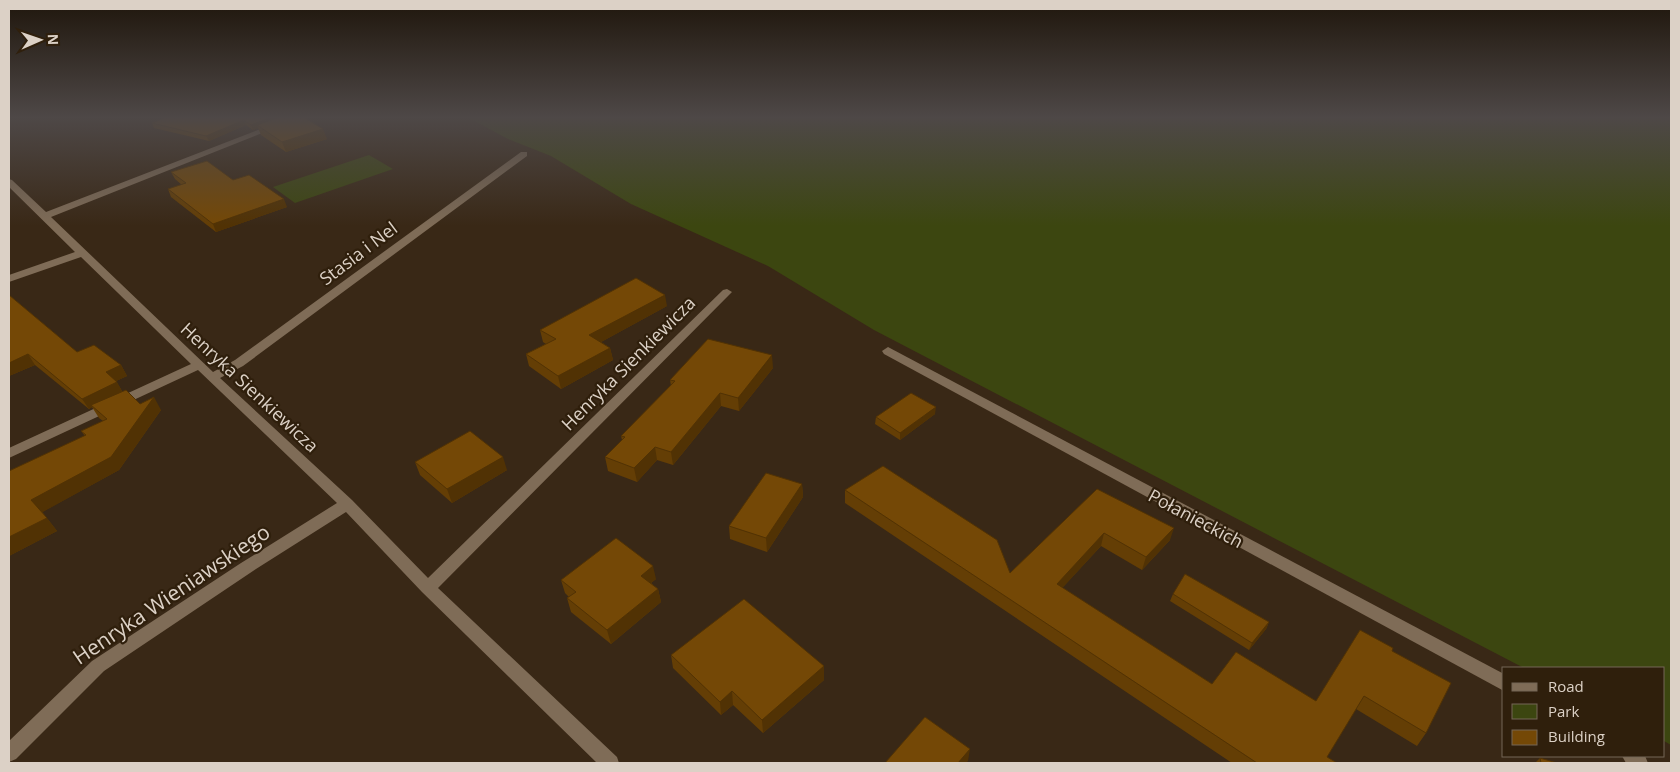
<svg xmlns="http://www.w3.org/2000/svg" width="1680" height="772" font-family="'Open Sans',sans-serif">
  <rect width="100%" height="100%" fill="#392816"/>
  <g fill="#3c4610">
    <path d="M469 118H1671V745L1664 741V668H1524L874 330 768 266 631 204 551 156 508 139Z"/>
    <path d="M369 155 393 169 295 203 273 187Z"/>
  </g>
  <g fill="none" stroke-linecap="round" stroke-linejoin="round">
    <g fill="#7f6c57" fill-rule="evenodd">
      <path d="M289 118H300L51 217 213 372 235 360 521 152H527V156L243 366 220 378 352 500 428 578 723 290 727 289 732 292 438 588 617 757 619 763H597L422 592 346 512 253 571 104 671 16 759 9 762V741L92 661 241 563 337 503 198 370 9 458V448L191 364 81 257 9 282V275L75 252 9 187V179L12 180 46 212Z"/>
      <path d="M888 347 1504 674V691L884 354 882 351Z"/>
      <path d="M1622 756H1645L1648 763H1626Z"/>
    </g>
  </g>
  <g fill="#643e05">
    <path d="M305 118 327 139 286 152 261 135 258 128 253 130 246 125 209 141 154 128 152 123Z"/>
    <path d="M171 172 233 180 287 207 216 232 171 197 168 189 182 185 175 179Z"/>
    <path d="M9 295 77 352 121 365 127 376 116 381 122 391 140 404 161 410 119 470 42 512 57 531 9 556V471L85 436 81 431 103 421 99 418 92 407 89 409 35 365 9 376Z"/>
    <path d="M667 306 601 342 610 348 613 360 561 389 529 366 526 354 546 344 543 342 540 330Z"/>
    <path d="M773 368 739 411 721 406 673 465 657 460 637 482 608 471 605 457 622 440 621 436 671 386 670 380Z"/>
    <path d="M935 414 900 440 875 424 876 417Z"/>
    <path d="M415 462 507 470 452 503 420 475Z"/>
    <path d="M802 484 803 497 767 552 730 539 729 526Z"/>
    <path d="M1097 489 1170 540 1142 570 1101 546 1062 588 1212 684 1316 701 1392 651 1426 733 1417 746 1356 709 1327 757 1337 763H1232L845 503V490L1010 573Z"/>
    <path d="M656 579 651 583 658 589 661 602 611 644 571 612 567 598 569 597 565 593 561 580Z"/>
    <path d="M1173 594 1269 622 1266 629 1249 650 1170 601Z"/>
    <path d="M671 655 824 666V680L763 733 733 705 721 715 673 668Z"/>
    <path d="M1540 758 1557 763H1535Z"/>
  </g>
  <g fill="#513204">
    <path d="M269 118H284L257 125 258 128 253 130 251 125Z"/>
    <path d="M244 120 246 125 209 141 206 136Z"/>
    <path d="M323 129 327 139 286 152 282 142Z"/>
    <path d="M284 199 287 207 216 232 213 224Z"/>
    <path d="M665 295 667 306 592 347 589 335Z"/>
    <path d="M610 348 613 360 561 389 558 376Z"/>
    <path d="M28 354 35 365 9 376V363Z"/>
    <path d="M772 355 773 368 739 411 738 398Z"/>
    <path d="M121 365 127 376 112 383 106 372Z"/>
    <path d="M117 382 123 393 91 405 92 407 89 409 82 399Z"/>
    <path d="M720 393 721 406 673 465 671 452Z"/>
    <path d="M154 397 161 410 119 470 41 513 31 500Z"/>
    <path d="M936 407 935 414 900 440V433Z"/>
    <path d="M655 447 657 460 637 482 634 468Z"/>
    <path d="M503 457 507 470 452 503 447 489Z"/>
    <path d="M802 484 803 497 767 552 766 538Z"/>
    <path d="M47 518 57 531 9 556V537Z"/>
    <path d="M1174 528 1170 540 1142 570 1146 557Z"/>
    <path d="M1104 533 1101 546 1054 597 1057 584Z"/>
    <path d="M653 566 656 579 643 589 641 576Z"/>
    <path d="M658 589 661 602 611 644 607 630Z"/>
    <path d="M1269 622 1266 629 1249 650 1252 643Z"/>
    <path d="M824 666V680L763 733 762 720Z"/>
    <path d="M732 691 733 705 721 715 720 702Z"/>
    <path d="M970 749 968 761 966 763H958Z"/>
  </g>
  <g fill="#744806" stroke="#513204">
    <path d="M164 118H269L251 125 244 120 206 136 152 123Z"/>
    <path d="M276 118H305L323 129 282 142 257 125Z"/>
    <path d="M207 161 233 180 249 175 284 199 213 224 168 189 186 183 171 172Z"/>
    <path d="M636 278 665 295 589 335 610 348 558 376 526 354 556 339 540 330Z"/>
    <path d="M9 295 77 352 94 345 121 365 106 372 117 382 82 399 28 354 9 363Z"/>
    <path d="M708 339 772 355 738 398 720 393 671 452 655 447 634 468 605 457 625 437 621 436 675 381 670 380Z"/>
    <path d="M126 390 140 404 154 397 111 457 31 500 47 518 9 537V471L86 435 81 431 107 419 91 405Z"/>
    <path d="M911 393 936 407 900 433 876 417Z"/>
    <path d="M470 431 503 457 447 489 415 462Z"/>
    <path d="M883 466 997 540 1010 573 1097 489 1174 528 1146 557 1104 533 1057 584 1212 684 1236 652 1316 701 1360 630 1393 648 1392 651 1451 683 1426 733 1364 696 1327 757 1337 763H1257L845 490Z"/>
    <path d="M766 473 802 484 766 538 729 526Z"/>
    <path d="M616 538 653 566 641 576 658 589 607 630 567 598 576 592 561 580Z"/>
    <path d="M1185 574 1269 622 1252 643 1173 594Z"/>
    <path d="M744 599 824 666 762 720 732 691 720 702 671 655Z"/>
    <path d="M925 717 970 749 958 763H885Z"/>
    <path d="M1540 758 1557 763H1541Z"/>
  </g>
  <linearGradient id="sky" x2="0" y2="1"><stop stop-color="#1f160c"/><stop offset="0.52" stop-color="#4e4847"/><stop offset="1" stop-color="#4e4847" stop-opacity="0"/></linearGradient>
  <rect width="1680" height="226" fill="url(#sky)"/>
  <g text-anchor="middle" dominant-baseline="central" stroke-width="4.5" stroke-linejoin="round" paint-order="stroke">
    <g font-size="18" fill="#dcd1c6" stroke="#2f1f0c">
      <text transform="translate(358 253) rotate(-37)">Stasia i Nel</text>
      <text transform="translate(628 363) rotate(-45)">Henryka Sienkiewicza</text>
      <text transform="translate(250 387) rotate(43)">Henryka Sienkiewicza</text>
      <text transform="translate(1196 518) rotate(28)">Połanieckich</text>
    </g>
    <g font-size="21" fill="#dcd1c6" stroke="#2f1f0c">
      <text transform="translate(171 594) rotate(-34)">Henryka Wieniawskiego</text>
    </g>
  </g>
  <rect width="1680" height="772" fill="none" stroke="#dcd1c6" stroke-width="20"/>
  <rect x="1502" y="667" width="162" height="90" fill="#2f1f0c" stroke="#746656"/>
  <rect x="1512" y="683" width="25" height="8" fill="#7f6c57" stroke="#746656"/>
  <text x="1548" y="692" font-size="15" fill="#dcd1c6">Road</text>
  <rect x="1512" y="704" width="25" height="15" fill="#3c4610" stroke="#746656"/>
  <text x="1548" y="717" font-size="15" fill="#dcd1c6">Park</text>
  <rect x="1512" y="730" width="25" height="15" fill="#744806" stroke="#746656"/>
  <text x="1548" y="742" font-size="15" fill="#dcd1c6">Building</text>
  <g transform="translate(40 40) rotate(88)" stroke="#2f1f0c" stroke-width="4" paint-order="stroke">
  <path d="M0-4L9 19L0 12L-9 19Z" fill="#dcd1c6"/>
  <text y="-8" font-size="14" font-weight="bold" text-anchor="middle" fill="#dcd1c6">N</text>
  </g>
</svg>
